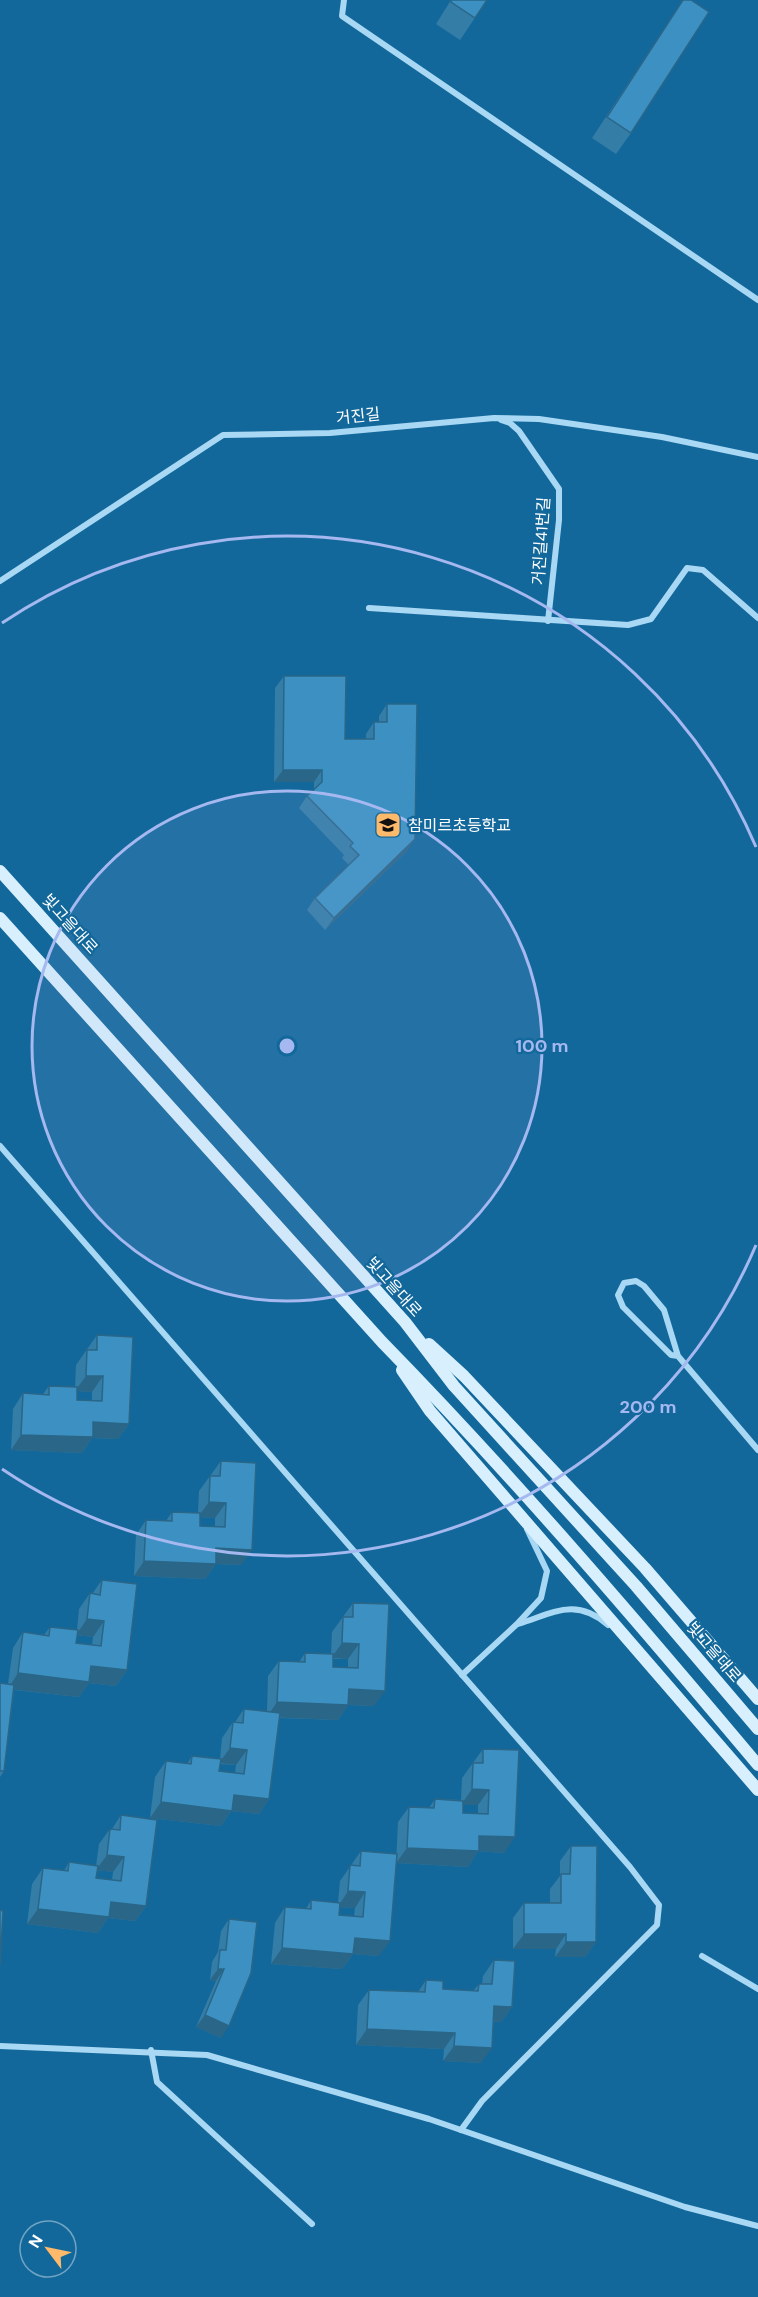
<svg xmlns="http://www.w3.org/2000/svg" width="758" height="2297" font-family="'DM Sans','Noto Sans KR',sans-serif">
  <rect width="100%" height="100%" fill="#13689b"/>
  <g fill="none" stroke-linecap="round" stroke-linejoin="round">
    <g stroke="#a8d8f4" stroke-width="6">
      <path d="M344 0 342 16 758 300"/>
      <path d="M501 420 510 423 519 431 559 489V520L548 621"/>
      <path d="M0 581 223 435 330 433 494 418 539 419 662 437 758 457"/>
      <path d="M369 608 628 625 651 619 687 568 703 570 758 618"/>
      <path d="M0 1146 630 1867 659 1905 657 1925 482 2101 461 2130"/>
      <path d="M678 1356 671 1355 623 1307 618 1295 624 1283 636 1281 644 1286 664 1310 678 1356 758 1450"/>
      <path d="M518 1624C554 1613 575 1597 608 1625"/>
      <path d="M462 1675 517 1624 541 1598 547 1571 527 1529"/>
      <path d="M702 1956 758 1989"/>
      <path d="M0 2046 207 2055 429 2119 685 2207 758 2226"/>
      <path d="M151 2050 157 2082 312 2224"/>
    </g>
    <g stroke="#d8effd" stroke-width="12">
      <path d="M0 871 405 1322 454 1386 636 1586 758 1729"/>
      <path d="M0 918 382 1342C514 1477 637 1621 758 1765"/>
      <path d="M429 1344 464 1376 645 1568 758 1699"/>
      <path d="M402 1370 430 1411 758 1790"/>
    </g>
  </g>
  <g fill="#347da7" fill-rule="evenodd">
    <path d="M451 0H487L460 40 436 24Z"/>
    <path d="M683 0 631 133 616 154 592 138Z"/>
    <path d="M284 676 345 739H366V734L374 722H379V716L387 704 407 851 325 930 307 910 315 898 349 865 342 858 344 855 299 808 307 796 314 790V782H274L275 688Z"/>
    <path d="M97 1335 129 1424 118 1439 92 1438 82 1453 11 1450 13 1409 23 1393 43 1394 49 1386 75 1387 76 1365ZM77 1391 92 1392V1400H77Z"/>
    <path d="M221 1461 241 1565 216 1564 205 1579 134 1576 136 1535 146 1520 166 1521 172 1512 198 1513 199 1491ZM200 1517 215 1518V1527L200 1526Z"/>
    <path d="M102 1580 127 1670 116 1686 89 1683 79 1697 14 1690 4 1771 0 1777V1683L8 1684 13 1648 23 1632 44 1635 50 1627 77 1630 79 1609 90 1593 92 1594ZM77 1635 93 1637 92 1645 76 1643Z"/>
    <path d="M353 1603 374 1706 348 1705 338 1720 279 1718 269 1799 259 1814 231 1811 221 1826 150 1818 155 1777 166 1761 187 1764 192 1756 220 1759 222 1738 233 1722H235L244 1709 267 1711 268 1676 279 1661 299 1662 305 1653 331 1654 332 1632ZM333 1659H348V1668L333 1667ZM220 1764 236 1765 235 1773 219 1771Z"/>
    <path d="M483 1749 504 1853 478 1851 468 1867 396 1863 398 1822 409 1807 429 1808 435 1799 461 1800 462 1778ZM463 1805H478V1814L463 1813Z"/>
    <path d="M121 1815 146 1906 135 1921 108 1918 98 1933 27 1924 32 1884 43 1868 64 1871 69 1862 96 1866 99 1844 110 1829H112ZM97 1870 113 1872 112 1880 96 1878Z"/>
    <path d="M571 1846 596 1942 585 1957H555L556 1949H513V1918L524 1903H550V1889L560 1876V1861Z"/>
    <path d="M361 1851 379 1956 353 1954 342 1969 271 1964 275 1923 285 1907 306 1909 311 1900 338 1903 340 1881ZM339 1907 355 1908 354 1916 339 1915Z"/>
    <path d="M229 1919 221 2038 196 2027 216 1981 210 1980 212 1962 218 1952 221 1931Z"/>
    <path d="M494 1960 512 2007 501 2022H494L481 2063 443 2061 444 2049 356 2045 358 2005 369 1990 418 1992 426 1980 443 1989 473 1991 479 1984H482L483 1976Z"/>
  </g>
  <g fill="#2a6688">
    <path d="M283 770H322L314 782H274Z"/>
    <path d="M415 839 407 851 325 930 334 918Z"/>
    <path d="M86 1376H103L92 1392 75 1391Z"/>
    <path d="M93 1422 129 1424 118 1439 92 1438 82 1453 11 1450 21 1435Z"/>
    <path d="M209 1502 226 1503 215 1518 198 1517Z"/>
    <path d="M216 1548 252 1550 241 1565 216 1564 205 1579 134 1576 144 1561Z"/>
    <path d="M87 1619 104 1621 93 1637 76 1635Z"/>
    <path d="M342 1643 359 1644 348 1659 331 1658Z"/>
    <path d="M91 1666 127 1670 116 1686 89 1683 79 1697 8 1689 18 1673Z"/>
    <path d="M349 1689 385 1691 374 1706 348 1705 338 1720 267 1717 277 1702Z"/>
    <path d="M230 1748 247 1750 236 1765 219 1763Z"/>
    <path d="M472 1789 489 1790 478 1805H461Z"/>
    <path d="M234 1795 269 1799 259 1814 231 1811 221 1826 150 1818 161 1802Z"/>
    <path d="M479 1836 515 1837 504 1853 478 1851 468 1867 396 1863 407 1848Z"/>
    <path d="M107 1855 124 1857 113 1872 96 1870Z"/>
    <path d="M348 1891 365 1892 355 1908 338 1907Z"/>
    <path d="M111 1902 146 1906 135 1921 108 1918 98 1933 27 1924 38 1909Z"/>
    <path d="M524 1934H566L556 1949H513Z"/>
    <path d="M355 1938 390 1941 379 1956 353 1954 342 1969 271 1964 282 1948Z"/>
    <path d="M566 1942H596L585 1957H555Z"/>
    <path d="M218 1969H224L216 1981 210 1980Z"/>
    <path d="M494 2006 512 2007 501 2022 484 2021Z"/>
    <path d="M205 2015 229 2026 221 2038 196 2027Z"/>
    <path d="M367 2029 455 2033 444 2049 356 2045Z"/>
    <path d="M454 2046 492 2048 481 2063 443 2061Z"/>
  </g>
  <g fill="#3c91c2" stroke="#2a6688" stroke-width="1.5">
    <path d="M452 0H487L475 18 451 2Z"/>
    <path d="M683 0H691L709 12 631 133 607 117Z"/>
    <path d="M284 676H346L345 739H374V722H387V704H417L415 839 334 918 315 898 359 855 350 846 353 843 307 796 322 782V770H283Z"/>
    <path d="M97 1335 133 1337 129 1424 93 1422V1437L21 1435 23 1393 49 1395V1386L77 1387V1400L102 1401 103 1376H86L87 1350H97Z"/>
    <path d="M221 1461 256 1463 252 1550 216 1548V1564L144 1561 146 1520 172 1521V1512L200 1513V1526L225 1527 226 1503 209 1502 210 1476H220Z"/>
    <path d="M102 1580 137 1584 127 1670 91 1666 89 1682 18 1673 23 1632 49 1636 50 1627 78 1630 76 1643 101 1646 104 1621 87 1619 90 1593 100 1595Z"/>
    <path d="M353 1603 389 1604 385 1691 349 1689 348 1705 277 1702 279 1661 305 1662V1653L333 1654V1667L358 1668 359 1644 342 1643 343 1617H353Z"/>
    <path d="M0 1683 14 1685 4 1771H0Z"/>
    <path d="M244 1709 280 1713 269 1799 234 1795 232 1811 161 1802 166 1761 191 1764 192 1756 221 1759 219 1771 244 1774 247 1750 230 1748 233 1722 243 1723Z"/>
    <path d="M483 1749 519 1750 515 1837 479 1836V1851L407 1848 409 1807 434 1808 435 1799 463 1801V1813L488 1814 489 1790 472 1789 473 1763H483Z"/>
    <path d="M121 1815 157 1820 146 1906 111 1902 109 1917 38 1909 43 1868 68 1871 69 1862 98 1866 96 1878 121 1881 124 1857 107 1855 110 1829 120 1830Z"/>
    <path d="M571 1846H597L596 1942H566V1934H524V1903H561V1874H570Z"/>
    <path d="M361 1851 397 1854 390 1941 355 1938 353 1954 282 1948 285 1907 311 1909V1900L340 1903 339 1915 363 1917 365 1892 348 1891 350 1865 360 1866Z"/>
    <path d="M0 1910 3 1911 0 1966Z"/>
    <path d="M229 1919 257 1922 251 1973 229 2026 205 2015 224 1969H218L220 1950H226Z"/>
    <path d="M494 1960 515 1961 512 2007 494 2006 492 2048 454 2046 455 2033 367 2029 369 1990 425 1992 426 1980 443 1981V1989L478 1991 479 1984H492Z"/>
  </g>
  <circle cx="287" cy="1046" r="255" fill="#a5b8ef" fill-opacity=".12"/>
  <g fill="none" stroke="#a5b8ef" stroke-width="3">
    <circle cx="287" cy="1046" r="255"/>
    <path d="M756 1245A510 510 0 0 1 2 1469M2 623A510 510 0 0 1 756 847"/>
  </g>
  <defs>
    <g id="school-square" transform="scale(1.35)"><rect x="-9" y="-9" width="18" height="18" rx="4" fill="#ffb96a" stroke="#13689b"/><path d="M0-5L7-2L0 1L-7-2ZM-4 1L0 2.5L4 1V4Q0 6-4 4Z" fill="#111"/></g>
  </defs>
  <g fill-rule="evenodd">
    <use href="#school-square" x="388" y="825"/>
  </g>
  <g text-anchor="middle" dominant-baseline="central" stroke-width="4.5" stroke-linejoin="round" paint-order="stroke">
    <g font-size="16" fill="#fff" stroke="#13689b">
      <text transform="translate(358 416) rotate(-6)">거진길</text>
      <text transform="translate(541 541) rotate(-86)">거진길41번길</text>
      <text transform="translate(70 924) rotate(48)">빛고을대로</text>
      <text transform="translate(394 1287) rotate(48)">빛고을대로</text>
      <text transform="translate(714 1652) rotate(49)">빛고을대로</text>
    </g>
    <g font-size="16" fill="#fff" stroke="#13689b" text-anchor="start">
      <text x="408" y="825">참미르초등학교</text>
    </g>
  </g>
  <circle cx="287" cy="1046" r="9" fill="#a5b8ef" stroke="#13689b" stroke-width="3"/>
  <g font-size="18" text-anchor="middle" font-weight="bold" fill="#a5b8ef" stroke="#13689b" stroke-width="4.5" stroke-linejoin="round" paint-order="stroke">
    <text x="542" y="1052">100 m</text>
    <text x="648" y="1413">200 m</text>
  </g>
  <g transform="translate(48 2249) rotate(302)"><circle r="28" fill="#13689b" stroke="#71a4c3" stroke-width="1.5"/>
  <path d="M0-4.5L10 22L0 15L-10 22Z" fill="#ffb96a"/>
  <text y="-9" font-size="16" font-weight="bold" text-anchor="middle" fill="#ffffff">N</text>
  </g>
</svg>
